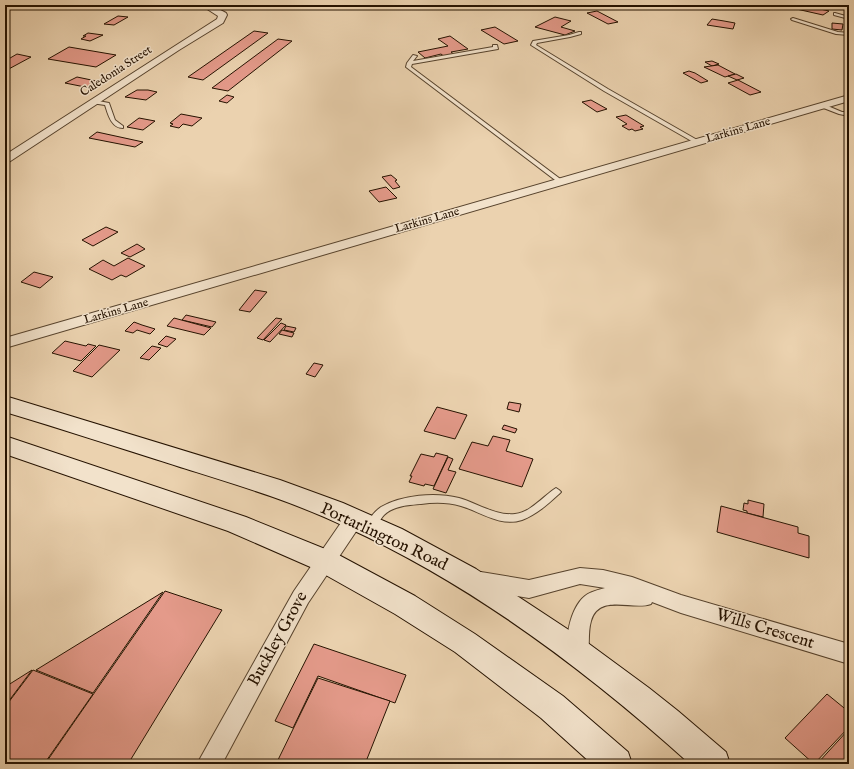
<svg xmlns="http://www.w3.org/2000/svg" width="854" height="769" font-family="'IM FELL English',serif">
  <rect width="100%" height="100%" fill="#ebd2af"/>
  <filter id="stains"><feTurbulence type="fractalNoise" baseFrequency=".005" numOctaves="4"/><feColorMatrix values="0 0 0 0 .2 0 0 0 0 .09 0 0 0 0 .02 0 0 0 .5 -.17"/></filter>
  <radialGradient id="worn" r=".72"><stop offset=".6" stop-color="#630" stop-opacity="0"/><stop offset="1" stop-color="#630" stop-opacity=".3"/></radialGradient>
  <g fill="#e49a8a" stroke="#251200">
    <path d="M797 5H803L829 11 823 15 792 8Z"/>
    <path d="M597 11 618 22 608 24 587 13Z"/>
    <path d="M118 16 128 17 114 25 104 24Z"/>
    <path d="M555 17 571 21 561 27 575 31 565 35 535 27Z"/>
    <path d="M712 19 724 21 735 23 733 29 707 25Z"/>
    <path d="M832 23 843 24 842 30 832 29Z"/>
    <path d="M495 27 518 41 504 44 481 30Z"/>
    <path d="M254 31 268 33 203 80 188 77Z"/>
    <path d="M88 33 103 35 90 41 81 39 86 36H83Z"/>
    <path d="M450 36 468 49 451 52 455 55 445 57 441 54 425 58 418 52 448 46 438 39Z"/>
    <path d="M278 39 292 41 228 91 212 88Z"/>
    <path d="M69 47 116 55 96 67 48 59Z"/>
    <path d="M17 54 31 57 5 71V61Z"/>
    <path d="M712 61 719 64 712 66 705 62Z"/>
    <path d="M718 65 735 74 725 77 704 67Z"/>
    <path d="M689 71 695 73 708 81 701 83 683 73Z"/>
    <path d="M736 74 744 78 737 80 728 76Z"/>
    <path d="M77 77 101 82 90 88 65 83Z"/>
    <path d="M738 80 761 92 750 95 728 83Z"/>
    <path d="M137 90H148L157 92 146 100 125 97Z"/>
    <path d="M227 95 234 97 227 103 219 101Z"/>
    <path d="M591 100 607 109 597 112 582 102Z"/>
    <path d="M181 114 202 118 192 126 183 124 179 128 170 126 173 124 170 123Z"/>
    <path d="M626 115 644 126 640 127 643 129 635 131 632 129 629 130 622 126 627 124 616 117Z"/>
    <path d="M139 118 155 121 143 130 127 127Z"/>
    <path d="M97 132 143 142 135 147 89 138Z"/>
    <path d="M391 175 397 180 395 181 400 187 393 189 382 177Z"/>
    <path d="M386 187 397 198 379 202 369 191Z"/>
    <path d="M106 227 118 232 93 246 82 240Z"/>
    <path d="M137 244 145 249 130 257 121 253Z"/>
    <path d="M128 258 145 266 126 277 121 275 112 280 89 269 103 260 114 266Z"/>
    <path d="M34 272 53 277 40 288 21 282Z"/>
    <path d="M255 290 267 292 250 312 239 310Z"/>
    <path d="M186 315 216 322 212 327 182 320Z"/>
    <path d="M174 318 211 328 204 335 167 326Z"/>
    <path d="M276 318 282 319 263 340 257 338Z"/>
    <path d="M134 322 142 325 155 329 150 334 137 330 133 333 125 331Z"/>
    <path d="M281 323 286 325 270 342 264 340Z"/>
    <path d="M286 326 296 328 294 332 284 330Z"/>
    <path d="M282 330 294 333 292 337 279 334Z"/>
    <path d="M166 336 176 339 167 347 158 344Z"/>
    <path d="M65 341 86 346 88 344 96 346 81 361 52 353Z"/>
    <path d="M99 345 120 350 92 377 73 371Z"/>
    <path d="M152 346 161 348 149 360 140 358Z"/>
    <path d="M314 363 323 365 315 377 306 374Z"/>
    <path d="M509 402 521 404 519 412 507 409Z"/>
    <path d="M437 407 467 415 455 439 424 431Z"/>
    <path d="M504 425 517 429 515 433 502 429Z"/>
    <path d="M493 436 510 440 506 451 533 459 522 487 459 469 472 442 488 446Z"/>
    <path d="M436 453 448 456 434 486 425 484 424 486 409 482 412 476H410L421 454 434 457Z"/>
    <path d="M448 457 453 459 448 470 456 472 446 493 433 489Z"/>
    <path d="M748 500 764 504 763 517 747 513V511L743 510 744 503 748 504Z"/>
    <path d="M721 506 798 527V533L809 536V558L717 532Z"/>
    <path d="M165 591 222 610 128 764H45Z"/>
    <path d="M163 592 93 693 36 670Z"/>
    <path d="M314 644 406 675 395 703 318 676 293 728 275 721Z"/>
    <path d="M32 670 5 706V687Z"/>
    <path d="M33 670 93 694 44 764H5V707Z"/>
    <path d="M318 678 390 701 365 764H276Z"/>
    <path d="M827 694 849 712V727L814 764 785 738Z"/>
    <path d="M849 729V764H817Z"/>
  </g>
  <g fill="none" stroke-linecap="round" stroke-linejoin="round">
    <g stroke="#56422c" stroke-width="2">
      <g id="lane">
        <path d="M835 13 849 17V19L834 15V13Z"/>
        <path d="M793 18 838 32 849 33V35L836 34 792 20 791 19Z"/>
        <path d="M579 32H581V34L570 37 537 43 536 45 608 89 699 141V143H695L604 91 531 45 533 41 569 35Z"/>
        <path d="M493 45H497L498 49 412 64 411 67 563 181V183H559L406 67 407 63 413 55 417 56 413 61 493 47Z"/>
        <path d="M93 100 109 103 115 120 123 126V128C111 128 108 114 105 105L91 103 90 102Z"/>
        <path d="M823 104 842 112H849V116L839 114 821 107 820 106Z"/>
        <path d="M556 488 559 490 561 492 559 494C548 504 536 515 522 520 500 527 481 512 461 506 448 502 434 502 421 504 409 505 393 506 384 515 379 520 375 532 367 529L365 526C369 519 375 511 381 507 402 495 435 492 459 498 477 503 495 516 515 514 529 513 542 498 553 490Z"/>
      </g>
    </g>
    <g stroke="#56422c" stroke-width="2">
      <g id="street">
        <path d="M201 5H211L226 13 227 15 223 23 179 50 9 162 5 163V155L217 19 218 16Z"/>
        <path d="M849 95V101L5 348V338Z"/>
        <path d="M354 511 361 514 363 519 361 524 308 603 222 764H197L294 591 347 514Z"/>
        <path d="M580 568 603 570 632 577 681 595 849 644V664L681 613 652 602 651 604C633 611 599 593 591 621 587 634 591 647 586 660L578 663 570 660C563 643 570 608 585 596 590 592 598 590 605 588L580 584 529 598 481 590 474 587 471 581 474 575 481 572 529 580Z"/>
      </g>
    </g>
    <g stroke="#251200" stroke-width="2">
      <g id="secondary">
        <path d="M5 396 280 480 343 503 402 529 476 569 581 638 649 688 678 711 726 752 730 764H690C587 671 473 585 346 527 292 501 234 484 177 466 120 448 62 429 5 412Z"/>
        <path d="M5 436 246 517 335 553 415 596 475 634 563 696 628 752 632 764H592L541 718 455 652 395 614 315 569 228 531 5 454Z"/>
      </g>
    </g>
    <use href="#lane" fill="#f2e2cb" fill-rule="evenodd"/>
    <use href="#street" fill="#f2e2cb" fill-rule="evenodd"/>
    <use href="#secondary" fill="#f2e2cb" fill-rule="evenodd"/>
  </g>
  <g text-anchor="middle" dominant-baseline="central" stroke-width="3" stroke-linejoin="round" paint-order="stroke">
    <g font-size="12" fill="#251200" stroke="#f2e2cb">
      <text transform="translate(116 71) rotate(-33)">Caledonia Street</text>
      <text transform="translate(738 130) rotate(-16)">Larkins Lane</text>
      <text transform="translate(427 220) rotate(-16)">Larkins Lane</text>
      <text transform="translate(116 311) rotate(-16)">Larkins Lane</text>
    </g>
    <g font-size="17" fill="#251200" stroke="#f2e2cb">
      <text transform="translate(384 537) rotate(25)">Portarlington Road</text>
      <text transform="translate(765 629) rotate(17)">Wills Crescent</text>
      <text transform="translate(278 639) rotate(-61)">Buckley Grove</text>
    </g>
  </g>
  <rect width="854" height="769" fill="none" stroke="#ebd2af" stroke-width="20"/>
  <rect x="6" y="6" width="842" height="757" fill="none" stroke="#251200" stroke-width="2"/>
  <rect x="10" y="10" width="834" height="749" fill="none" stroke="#251200"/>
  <rect width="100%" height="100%" filter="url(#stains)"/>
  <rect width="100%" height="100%" fill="url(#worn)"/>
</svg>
